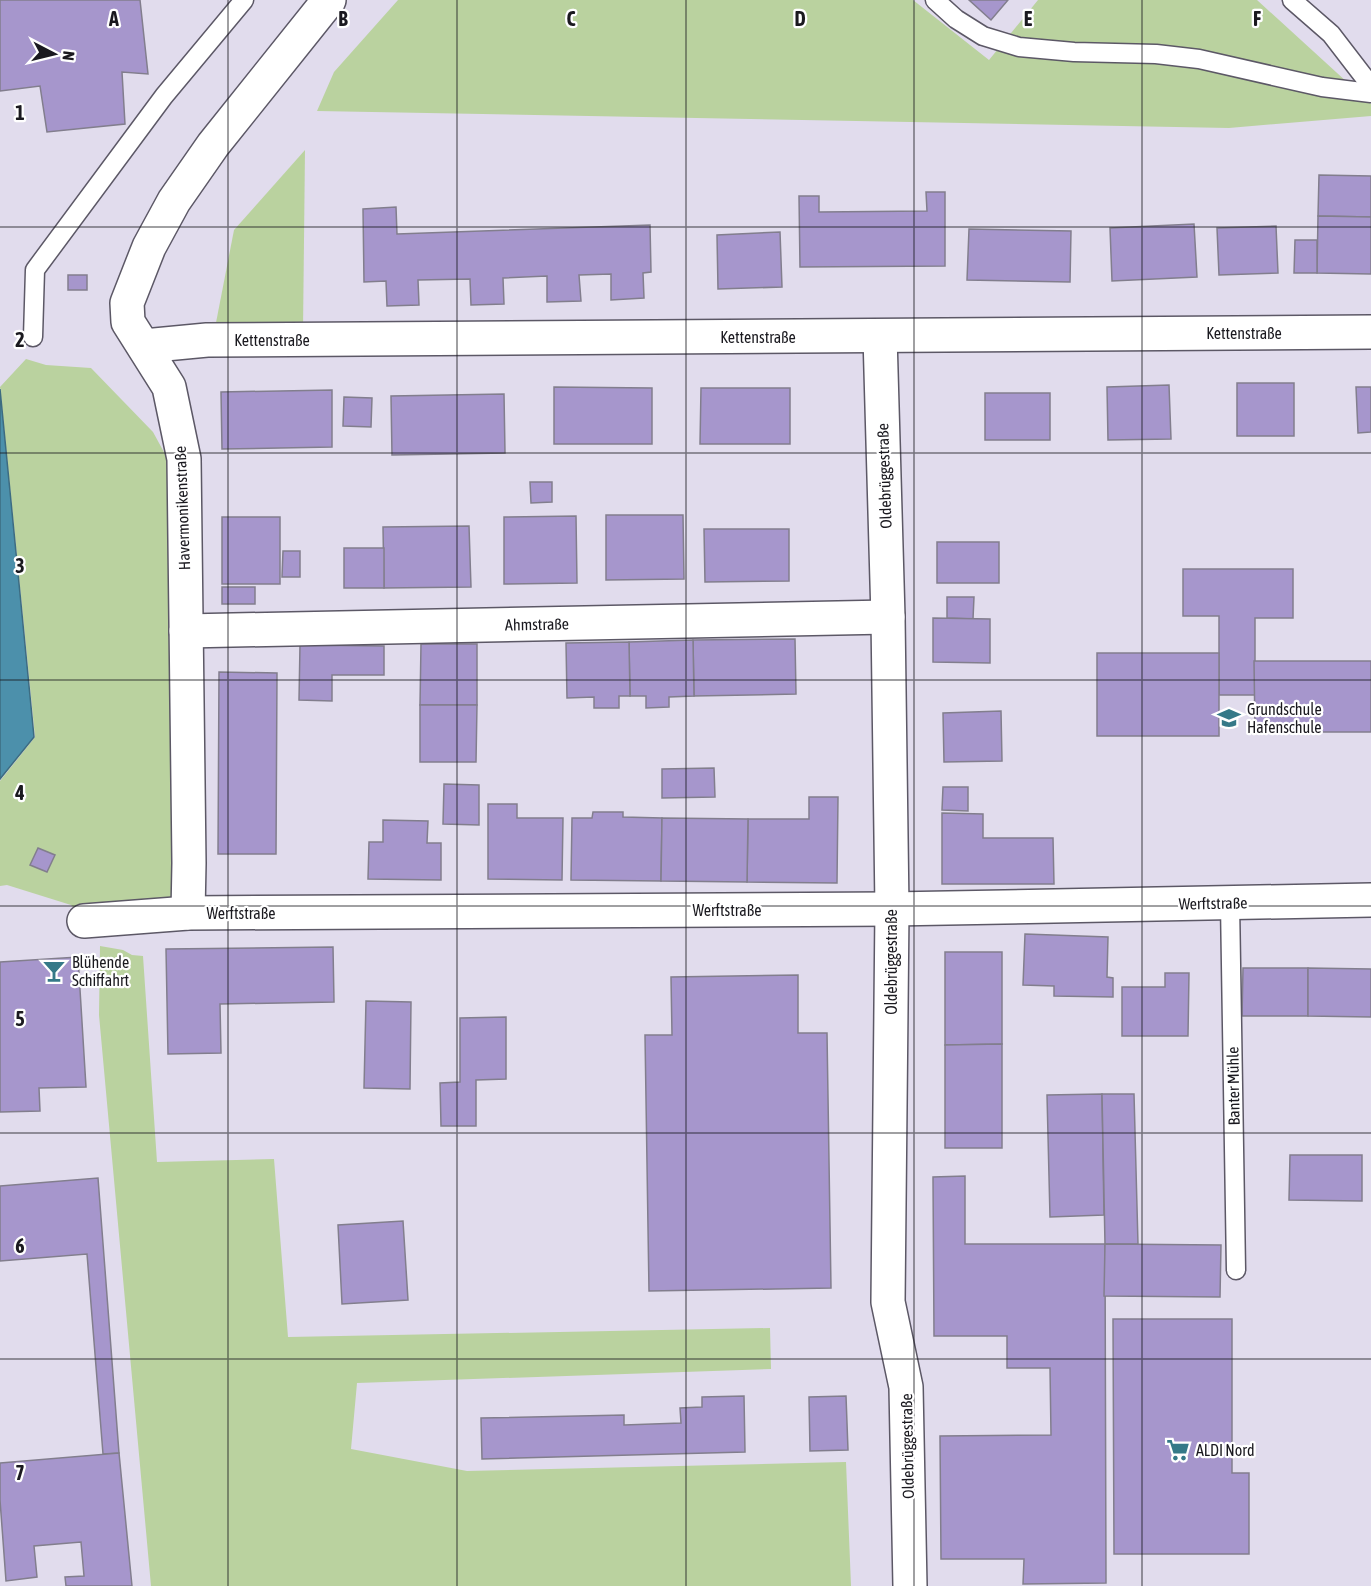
<svg xmlns="http://www.w3.org/2000/svg" width="1371" height="1586" font-family="'Asap Condensed',sans-serif">
  <rect width="100%" height="100%" fill="#e1dced"/>
  <g fill="#bad29f">
    <path d="M398 0H913L989 60 1038 0H1257L1371 104V116L1229 128 317 111 334 72Z"/>
    <path d="M305 150 303 331 214 333 234 230Z"/>
    <path d="M26 359 46 365 91 368 153 432 171 465 178 898 83 916 71 905 7 885 0 886V781L35 737 0 387Z"/>
    <path d="M100 946 123 950 132 955 143 956 157 1162 274 1159 288 1337 770 1328 771 1369 357 1383 351 1449 467 1471 846 1462 851 1586H151L99 1015Z"/>
  </g>
  <path fill="#4c90ab" stroke="#3d6c81" stroke-width="1.5" d="M0 389 34 737 0 779Z"/>
  <g fill="#a696cc" stroke="#827e8d" stroke-width="1.5">
    <path d="M0 0H140L148 74 122 72 125 124 47 132 40 86 0 91Z"/>
    <path d="M969 0H1008L991 20Z"/>
    <path d="M1319 175 1371 176V217L1318 216Z"/>
    <path d="M926 192H945V266L800 267 799 196H819V212L927 211Z"/>
    <path d="M396 207 397 234 650 225 651 272 643 273 644 298 611 300V274L579 275 581 301 547 302V276L503 278 504 304 471 305 470 279 418 280 419 305 387 306 386 281 364 282 363 209Z"/>
    <path d="M1318 216 1371 217V274L1317 273Z"/>
    <path d="M1194 224 1197 277 1112 281 1110 228Z"/>
    <path d="M1276 226 1278 273 1219 275 1217 228Z"/>
    <path d="M969 229 1071 231 1070 282 967 280Z"/>
    <path d="M780 232 782 287 718 289 717 235Z"/>
    <path d="M1295 240H1317V273H1294Z"/>
    <rect x="68" y="275" width="19" height="15"/>
    <rect x="1237" y="383" width="57" height="53"/>
    <path d="M1169 385 1171 439 1108 440 1107 387Z"/>
    <path d="M554 387 652 388V444H554Z"/>
    <path d="M1356 387H1371V432L1358 433Z"/>
    <path d="M701 388H790V444H700Z"/>
    <path d="M332 390V447L222 449 221 392Z"/>
    <rect x="985" y="393" width="65" height="47"/>
    <path d="M504 394 505 453 392 455 391 396Z"/>
    <path d="M344 397 372 398 371 427 343 426Z"/>
    <path d="M530 482H552V502L531 503Z"/>
    <path d="M606 515H683L684 579 606 580Z"/>
    <path d="M576 516 577 583 504 584V517Z"/>
    <rect x="222" y="517" width="58" height="67"/>
    <path d="M469 526 471 587 384 588 383 527Z"/>
    <path d="M704 529H789V581L705 582Z"/>
    <rect x="937" y="542" width="62" height="41"/>
    <rect x="344" y="548" width="40" height="40"/>
    <path d="M283 551H300V577H282Z"/>
    <path d="M1183 569H1293V618H1255V695H1219V616H1183Z"/>
    <rect x="222" y="587" width="33" height="17"/>
    <path d="M947 597H974L973 619 947 618Z"/>
    <path d="M933 618 990 619V663L933 662Z"/>
    <path d="M795 639 796 694 694 696 693 640Z"/>
    <path d="M693 640 694 696 669 697V707L646 708V696H630L629 642Z"/>
    <path d="M629 642 630 696H619V708H594V697L567 698 566 643Z"/>
    <path d="M421 644H477V705H420Z"/>
    <path d="M300 645 384 646V675H332V701L299 700Z"/>
    <rect x="1097" y="653" width="122" height="83"/>
    <path d="M1254 661H1371V732H1255Z"/>
    <path d="M219 672 277 673 276 854H218Z"/>
    <path d="M420 705H477L476 762H420Z"/>
    <path d="M1001 711 1002 761 944 762 943 713Z"/>
    <path d="M714 768 715 797 662 798V769Z"/>
    <path d="M444 784 479 785V825L443 824Z"/>
    <path d="M943 787H968V811L942 810Z"/>
    <path d="M809 797H838L837 883 747 882 748 819H809Z"/>
    <path d="M488 804H517V818H563L562 880 488 879Z"/>
    <path d="M593 812H623V817L662 818 661 881 571 880 572 818H592Z"/>
    <path d="M942 813 983 814V838H1053L1054 884H942Z"/>
    <path d="M662 818 748 819 747 882 661 881Z"/>
    <path d="M383 820 428 821 427 843H441V880L368 879 369 842H383Z"/>
    <path d="M38 848 55 855 47 872 30 865Z"/>
    <path d="M1025 934 1108 937 1107 977 1113 978V997L1054 996V986L1023 985Z"/>
    <path d="M333 947 334 1002 220 1004 221 1053 168 1054 166 949Z"/>
    <path d="M945 952H1002V1044L945 1045Z"/>
    <path d="M78 957 86 1087 39 1088 40 1111 0 1112V962Z"/>
    <path d="M1243 968H1308V1016H1242Z"/>
    <path d="M1308 968 1371 969V1017L1308 1016Z"/>
    <path d="M1165 973H1189L1188 1036H1122V987H1165Z"/>
    <path d="M798 975V1033H827L831 1288 649 1291 645 1035H672L671 977Z"/>
    <path d="M366 1001 411 1002 410 1089 364 1088Z"/>
    <path d="M506 1017V1079L476 1080V1126H441L440 1083 460 1082V1018Z"/>
    <path d="M1002 1044V1148H945V1045Z"/>
    <path d="M1102 1094 1104 1215 1050 1217 1047 1095Z"/>
    <path d="M1102 1094H1134L1138 1244H1105Z"/>
    <path d="M1290 1155H1362V1201L1289 1200Z"/>
    <path d="M965 1176V1244H1105L1106 1583 1023 1584 1024 1559H941L940 1436 1051 1435 1050 1368H1007V1336H934L933 1177Z"/>
    <path d="M98 1178 119 1453 103 1454 87 1254 0 1261V1186Z"/>
    <path d="M403 1221 408 1300 342 1304 338 1225Z"/>
    <path d="M1105 1244 1221 1245 1220 1297 1104 1296Z"/>
    <path d="M1113 1319H1232V1473H1249V1554H1114Z"/>
    <path d="M744 1396 745 1452 482 1459 481 1418 624 1415V1425L681 1423 680 1408 702 1407V1397Z"/>
    <path d="M846 1396 848 1450 810 1451 809 1397Z"/>
    <path d="M119 1453 132 1586H66L65 1577 84 1576 81 1542 34 1546 37 1577 6 1581 0 1500V1463Z"/>
  </g>
  <g fill="none" stroke-linecap="round" stroke-linejoin="round">
    <g stroke="#5c5866" stroke-width="21">
      <g id="service">
        <path d="M935 0 956 19 983 36 1019 47 1074 52 1156 54 1199 59 1322 87 1371 93"/>
        <path d="M1292 0 1331 34 1371 86"/>
        <path d="M33 337 35 270 164 96 244 0"/>
        <path d="M1230 903 1236 1270"/>
      </g>
    </g>
    <g stroke="#5c5866" stroke-width="36">
      <g id="minor">
        <path d="M880 336 888 617 892 909 888 1302 906 1387 910 1586"/>
        <path d="M144 346 207 340 1371 332"/>
        <path d="M186 631 888 617"/>
        <path d="M188 913 189 863 184 459 169 387 128 322 127 303 149 247 174 201 213 145 329 0"/>
        <path d="M84 921 188 913 892 909 1371 900"/>
      </g>
    </g>
    <use href="#service" stroke="#fff" stroke-width="18"/>
    <use href="#minor" stroke="#fff" stroke-width="33"/>
  </g>
  <path fill="none" stroke="#1a191f" stroke-width="1.5" stroke-opacity="0.55" d="M228 0V1586M457 0V1586M686 0V1586M914 0V1586M1142 0V1586M0 227H1371M0 453H1371M0 680H1371M0 906H1371M0 1133H1371M0 1359H1371"/>
  <defs>
    <g id="school-bare" transform="scale(1.8)"><path d="M0-5L7-2L0 1L-7-2ZM-4 1L0 2.5L4 1V4Q0 6-4 4Z" fill="#357988" stroke="#fff" stroke-width="2.5" paint-order="stroke"/></g>
    <g id="bar-bare" transform="scale(1.8)"><path d="M-6-5H6L.8 .8V4.5H3.5V6h-7V4.5H-.8V.8Z" fill="#357988" stroke="#fff" stroke-width="2.5" paint-order="stroke"/></g>
    <g id="supermarket-bare" transform="scale(1.8)"><path d="M-6-5.5h2.5l.6 2H6L4.5 2H-2.5L-4.4-4H-6ZM-1.5 3.2a1.3 1.3 0 1 0 .1 0ZM3 3.2a1.3 1.3 0 1 0 .1 0Z" fill="#357988" stroke="#fff" stroke-width="2.5" paint-order="stroke"/></g>
  </defs>
  <g fill-rule="evenodd">
    <use href="#school-bare" x="1229" y="718"/>
    <use href="#bar-bare" x="54" y="971"/>
    <use href="#supermarket-bare" x="1178" y="1450"/>
  </g>
  <g text-anchor="middle" dominant-baseline="central" stroke-width="4.5" stroke-linejoin="round" paint-order="stroke">
    <g font-size="16" fill="#1a191f" stroke="#fff">
      <text x="1244" y="333">Kettenstraße</text>
      <text x="758" y="337">Kettenstraße</text>
      <text x="272" y="340">Kettenstraße</text>
      <text transform="translate(884 476) rotate(-92)">Oldebrüggestraße</text>
      <text transform="translate(182 508) rotate(-92)">Havermonikenstraße</text>
      <text transform="translate(537 624) rotate(-1)">Ahmstraße</text>
      <text transform="translate(1213 903) rotate(-1)">Werftstraße</text>
      <text x="727" y="910">Werftstraße</text>
      <text x="241" y="913">Werftstraße</text>
      <text transform="translate(891 962) rotate(-90)">Oldebrüggestraße</text>
      <text transform="translate(1233 1086) rotate(-91)">Banter Mühle</text>
      <text transform="translate(907 1446) rotate(-91)">Oldebrüggestraße</text>
    </g>
    <g font-size="16" fill="#1a191f" stroke="#fff" text-anchor="start">
      <text x="1247" y="709">Grundschule<tspan x="1247" dy="18">Hafenschule</tspan></text>
      <text x="72" y="962">Blühende<tspan x="72" dy="18">Schiffahrt</tspan></text>
      <text x="1196" y="1450">ALDI Nord</text>
    </g>
  </g>
  <g font-size="20" text-anchor="middle" font-weight="bold" fill="#1a191f" stroke="#fff" stroke-width="4.5" stroke-linejoin="round" paint-order="stroke">
    <text x="114" y="26">A</text>
    <text x="343" y="26">B</text>
    <text x="571" y="26">C</text>
    <text x="800" y="26">D</text>
    <text x="1028" y="26">E</text>
    <text x="1257" y="26">F</text>
    <text x="20" y="120">1</text>
    <text x="20" y="347">2</text>
    <text x="20" y="573">3</text>
    <text x="20" y="800">4</text>
    <text x="20" y="1026">5</text>
    <text x="20" y="1253">6</text>
    <text x="20" y="1480">7</text>
  </g>
  <g transform="translate(54 54) rotate(97)" stroke="#ffffff" stroke-width="4.5" paint-order="stroke">
  <path d="M0-4.5L10 22L0 15L-10 22Z" fill="#1a191f"/>
  <text y="-9" font-size="16" font-weight="bold" text-anchor="middle" fill="#1a191f">N</text>
  </g>
</svg>
